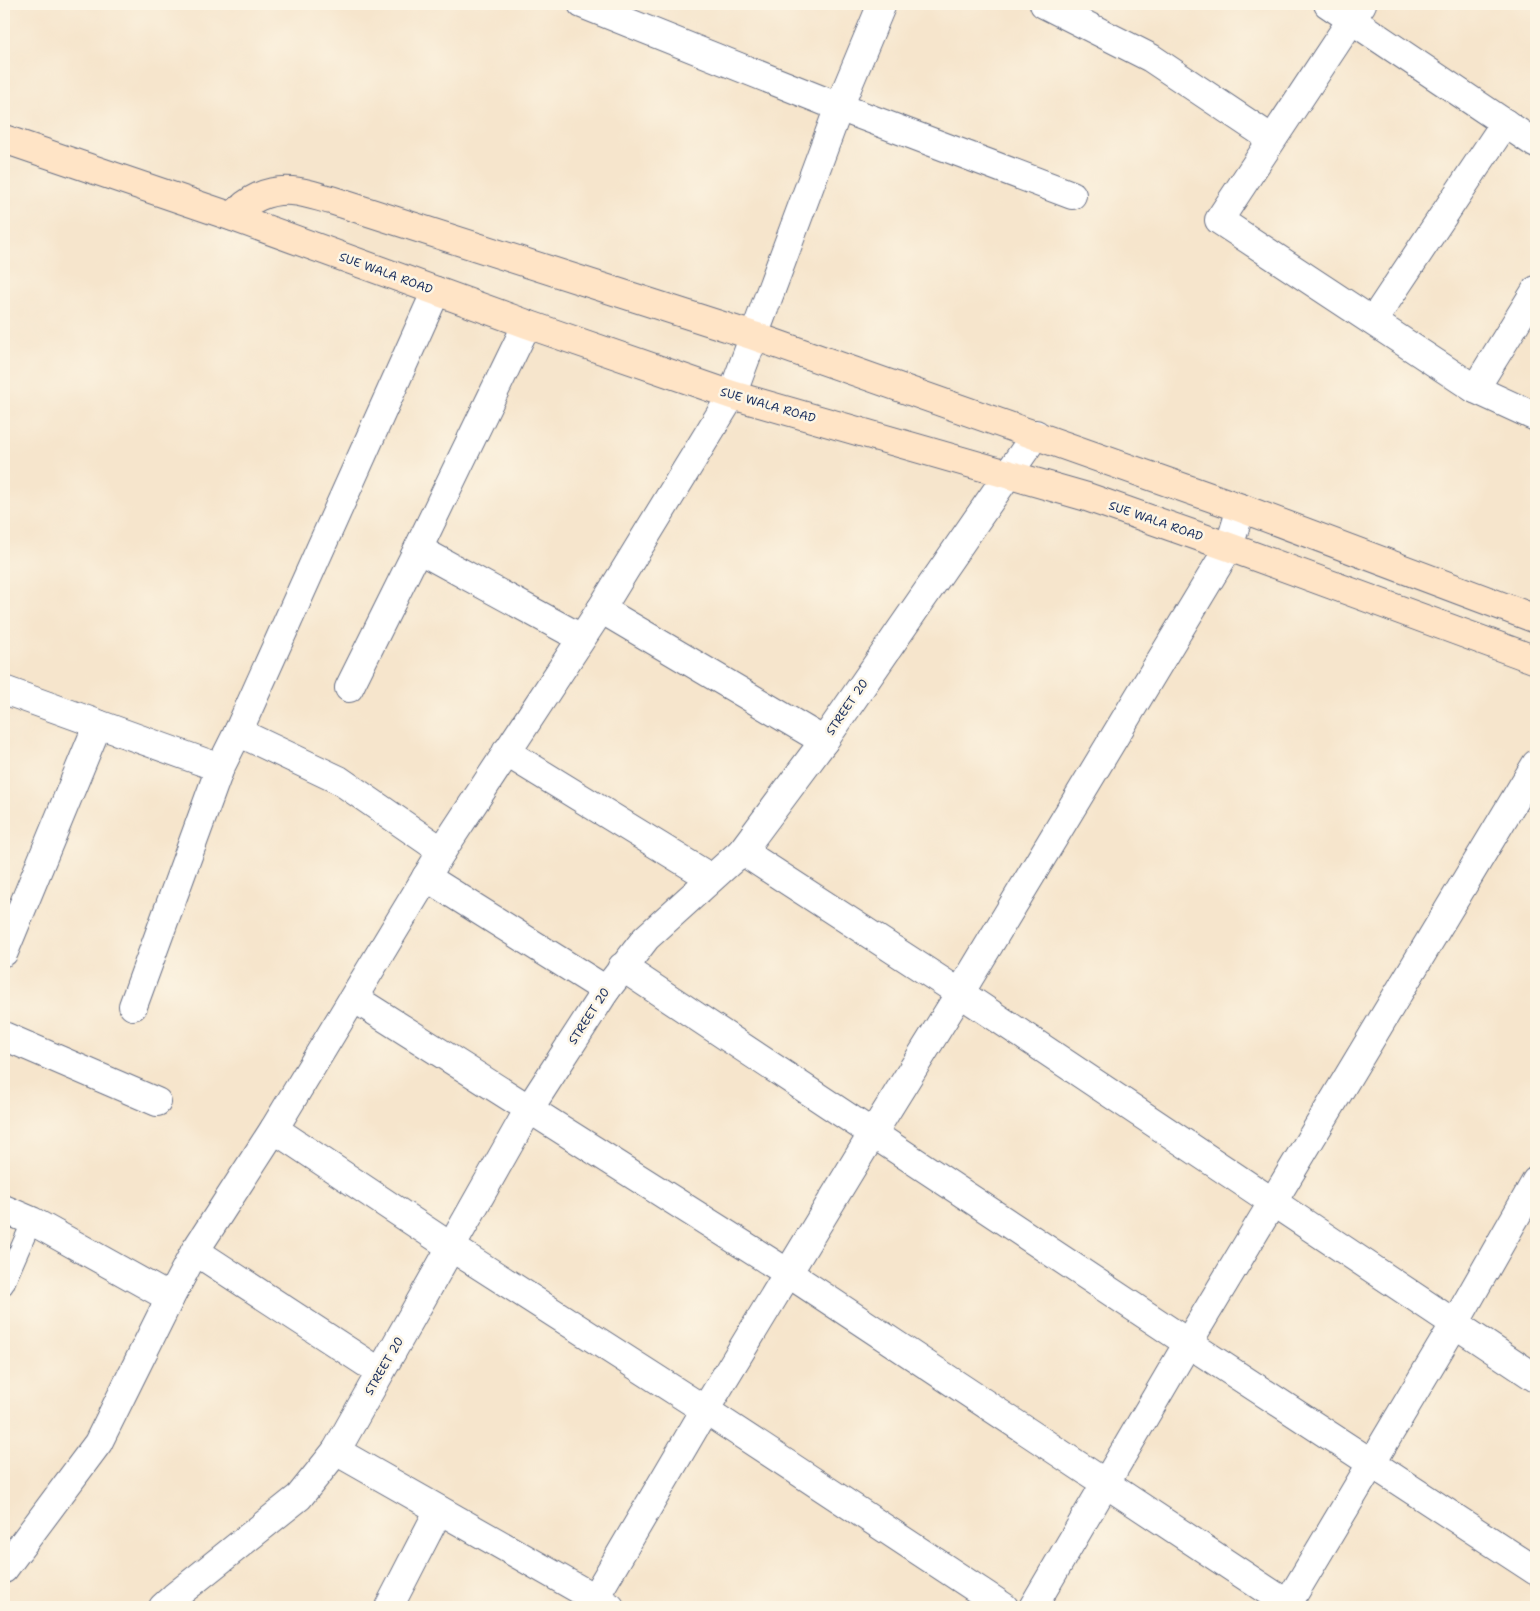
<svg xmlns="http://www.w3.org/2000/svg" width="1540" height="1611" font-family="'Shantell Sans',sans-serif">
  <rect width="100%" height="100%" fill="#fcf5e5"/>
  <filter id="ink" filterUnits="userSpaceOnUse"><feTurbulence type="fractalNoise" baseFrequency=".02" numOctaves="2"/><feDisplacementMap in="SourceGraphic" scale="10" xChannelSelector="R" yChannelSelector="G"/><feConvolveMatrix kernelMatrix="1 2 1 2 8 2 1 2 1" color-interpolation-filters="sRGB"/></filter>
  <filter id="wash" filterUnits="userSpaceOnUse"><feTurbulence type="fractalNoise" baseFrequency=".0096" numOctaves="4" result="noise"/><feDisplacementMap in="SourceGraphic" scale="20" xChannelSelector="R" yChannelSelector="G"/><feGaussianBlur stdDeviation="1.12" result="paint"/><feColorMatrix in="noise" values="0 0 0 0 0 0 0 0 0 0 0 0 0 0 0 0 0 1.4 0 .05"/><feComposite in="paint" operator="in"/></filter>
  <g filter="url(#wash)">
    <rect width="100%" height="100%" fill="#f6e5cc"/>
  </g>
  <g filter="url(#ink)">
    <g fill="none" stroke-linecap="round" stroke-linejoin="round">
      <g stroke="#686f84" stroke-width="21">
        <path id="lane" d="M4 1285 32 1221"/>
      </g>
      <g stroke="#686f84" stroke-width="30">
        <g id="street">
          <path d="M582 4 839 107 1072 195"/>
          <path d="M1044 4 1151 58 1272 139"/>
          <path d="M1328 4 1536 144"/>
          <path d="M1362 4 1219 220 1475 389 1536 417"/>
          <path d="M1373 321 1505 123"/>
          <path d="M1475 389 1536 290"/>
          <path d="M418 549 581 638"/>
          <path d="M601 609 824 741"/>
          <path d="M349 688 418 549 527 324"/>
          <path d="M4 690 220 768"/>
          <path d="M238 732 339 780 442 851"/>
          <path d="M506 752 711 878"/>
          <path d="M742 851 960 993 1536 1378"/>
          <path d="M426 877 606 990"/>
          <path d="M4 952 98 724"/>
          <path d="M622 967 1188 1343 1536 1571"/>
          <path d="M354 998 788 1273 1292 1607"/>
          <path d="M133 1006 220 768 238 732 436 291"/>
          <path d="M4 1036 157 1102"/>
          <path d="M274 1129 451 1247 705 1410 1004 1607"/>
          <path d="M4 1209 32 1221 170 1298"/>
          <path d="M195 1251 380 1372"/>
          <path d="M336 1451 610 1607"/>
          <path d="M4 1569 98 1443 170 1298 195 1251 274 1129 442 851 601 609 732 395 839 107 882 4"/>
          <path d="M594 1599 705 1410 873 1133 960 993 1229 547 1241 508"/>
          <path d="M163 1607 174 1597 299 1497 336 1451 529 1109 606 990 646 938 742 851 824 741 1036 434"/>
          <path d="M389 1607 439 1510"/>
          <path d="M1033 1607 1188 1343 1536 764"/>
          <path d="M1286 1607 1454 1325 1536 1181"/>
        </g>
      </g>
      <g stroke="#686f84" stroke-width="30">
        <g id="secondary">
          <path d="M4 139 233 217 527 324 732 395 1087 497 1229 547 1536 660"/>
          <path d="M233 217C247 199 269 189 292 191 305 192 319 197 331 200L754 336 1241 508 1536 619"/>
        </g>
      </g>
      <use href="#lane" stroke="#fff" stroke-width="19"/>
      <use href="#street" stroke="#fff" stroke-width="28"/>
      <use href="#secondary" stroke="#ffe4c6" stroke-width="28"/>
    </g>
  </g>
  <g text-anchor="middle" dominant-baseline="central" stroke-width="5" stroke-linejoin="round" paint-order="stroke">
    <g font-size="12" fill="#1b2f5e" stroke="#fcf5e5">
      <text transform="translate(386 273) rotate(20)">SUE WALA ROAD</text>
      <text transform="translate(768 405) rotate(16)">SUE WALA ROAD</text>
      <text transform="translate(1156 521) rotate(19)">SUE WALA ROAD</text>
      <text transform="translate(847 707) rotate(-56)">STREET 20</text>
      <text transform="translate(589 1016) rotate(-57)">STREET 20</text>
      <text transform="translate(384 1366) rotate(-60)">STREET 20</text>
    </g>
  </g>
  <rect width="1540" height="1611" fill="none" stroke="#fcf5e5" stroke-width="20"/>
</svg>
